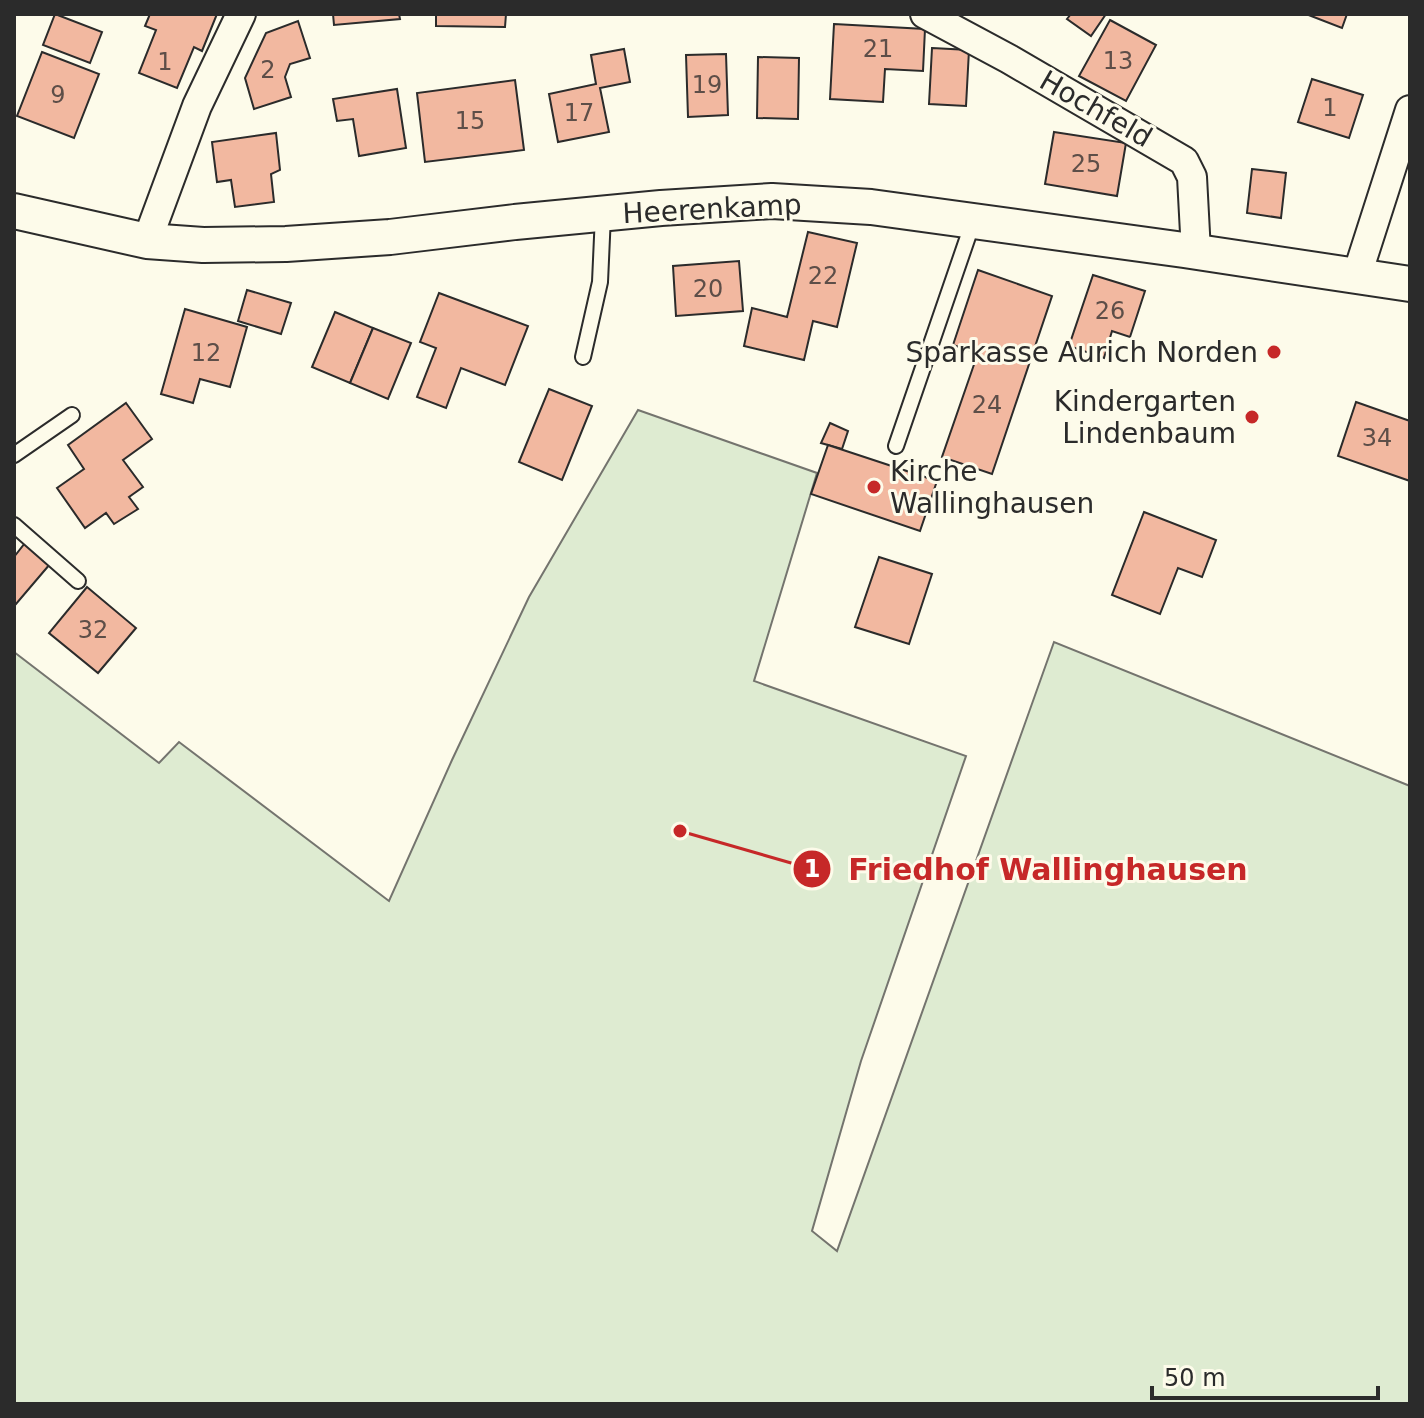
<svg xmlns="http://www.w3.org/2000/svg" width="1424" height="1418" font-family="'DejaVu Sans',sans-serif">
  <rect width="100%" height="100%" fill="#fdfbea"/>
  <path fill="#deebd1" stroke="#74746e" stroke-width="2" d="M638 410 817 473 754 681 966 756 861 1061 812 1231 837 1251 1054 642 1410 786V1404H14V652L159 763 179 742 389 901 452 760 529 597Z"/>
  <g fill="#f2b8a0" stroke="#2b2b2b" stroke-width="2">
    <path d="M55 14 102 32 90 63 43 45Z"/>
    <path d="M150 14H217L202 51 194 47 177 88 139 73 156 30 145 26Z"/>
    <path d="M333 14H399L400 19 334 25Z"/>
    <path d="M436 14H506L505 27 436 26Z"/>
    <path d="M1071 14H1106L1091 36 1067 19Z"/>
    <path d="M1306 14H1347L1342 28Z"/>
    <path d="M1110 20 1156 45 1126 101 1079 76Z"/>
    <path d="M298 21 310 58 290 64 285 77 291 97 254 109 245 78 266 33Z"/>
    <path d="M834 24 925 29 923 71 885 69 883 102 830 99Z"/>
    <path d="M932 48 969 50 966 106 929 104Z"/>
    <path d="M624 49 630 82 600 88 609 132 558 142 549 94 596 84 591 55Z"/>
    <path d="M42 52 99 74 74 138 17 116Z"/>
    <path d="M726 54 728 115 688 117 686 55Z"/>
    <path d="M758 57 799 58 798 119 757 118Z"/>
    <path d="M1312 79 1363 95 1349 138 1298 122Z"/>
    <path d="M515 80 524 150 425 162 417 93Z"/>
    <path d="M397 89 406 148 359 156 353 119 337 121 333 99Z"/>
    <path d="M1054 132 1126 143 1117 196 1045 184Z"/>
    <path d="M276 133 280 170 271 174 274 202 235 207 231 180 217 182 212 142Z"/>
    <path d="M1252 169 1286 173 1281 218 1247 213Z"/>
    <path d="M808 232 857 243 837 327 813 321 804 360 744 346 752 308 787 317Z"/>
    <path d="M739 261 743 311 676 316 673 266Z"/>
    <path d="M978 270 1052 296 992 474 942 457 978 353 953 345Z"/>
    <path d="M1093 275 1145 291 1130 337 1112 331 1104 358 1069 346Z"/>
    <path d="M247 290 291 303 281 334 238 321Z"/>
    <path d="M439 293 528 326 505 385 461 368 446 408 417 397 436 348 420 342Z"/>
    <path d="M185 309 247 327 230 387 200 379 193 403 161 394Z"/>
    <path d="M335 312 373 328 350 383 312 367Z"/>
    <path d="M373 328 411 343 388 399 350 383Z"/>
    <path d="M549 389 592 406 562 480 519 462Z"/>
    <path d="M1356 402 1410 421V481L1338 456Z"/>
    <path d="M126 403 152 439 123 460 143 487 129 497 138 509 114 524 106 513 85 528 57 488 84 469 68 445Z"/>
    <path d="M830 423 848 431 842 449 821 443Z"/>
    <path d="M828 445 937 481 920 531 811 494Z"/>
    <path d="M1144 512 1216 540 1202 577 1178 568 1160 614 1112 595Z"/>
    <path d="M25 543 50 564 16 604 14 603V557Z"/>
    <path d="M879 557 932 574 909 644 855 627Z"/>
    <path d="M87 587 136 628 98 673 49 633Z"/>
  </g>
  <g fill="none" stroke-linecap="round" stroke-linejoin="round">
    <g stroke="#2b2b2b" stroke-width="18">
      <g id="service">
        <path d="M583 357 600 282 603 215"/>
        <path d="M896 446 973 222"/>
        <path d="M14 455 72 415"/>
        <path d="M14 525 78 581"/>
      </g>
    </g>
    <g stroke="#2b2b2b" stroke-width="32">
      <g id="minor">
        <path d="M925 14 1009 59 1184 161 1192 177 1196 252"/>
        <path d="M147 241 197 106 241 14"/>
        <path d="M1357 275 1410 110"/>
      </g>
    </g>
    <g stroke="#2b2b2b" stroke-width="38">
      <path id="tertiary" d="M14 211 147 241 203 245 286 244 390 237 515 222 661 208 772 201 871 207 1184 250 1410 284"/>
    </g>
    <use href="#service" stroke="#fdfbea" stroke-width="14"/>
    <use href="#minor" stroke="#fdfbea" stroke-width="28"/>
    <use href="#tertiary" stroke="#fdfbea" stroke-width="34"/>
  </g>
  <g fill="#c62828" stroke="#fdfbea" stroke-width="3">
    <circle cx="1274" cy="352" r="8"/>
    <circle cx="1252" cy="417" r="8"/>
    <circle cx="874" cy="487" r="8"/>
  </g>
  <g text-anchor="middle" dominant-baseline="central" stroke-width="6" stroke-linejoin="round" paint-order="stroke">
    <g font-size="24" fill="#5d4e48">
      <text x="878" y="49">21</text>
      <text x="1118" y="61">13</text>
      <text x="165" y="62">1</text>
      <text x="268" y="70">2</text>
      <text x="707" y="85">19</text>
      <text x="58" y="95">9</text>
      <text x="1330" y="108">1</text>
      <text x="579" y="113">17</text>
      <text x="470" y="121">15</text>
      <text x="1086" y="164">25</text>
      <text x="823" y="276">22</text>
      <text x="708" y="289">20</text>
      <text x="1110" y="311">26</text>
      <text x="206" y="353">12</text>
      <text x="987" y="405">24</text>
      <text x="1377" y="438">34</text>
      <text x="93" y="630">32</text>
    </g>
    <g font-size="28" fill="#2b2b2b" stroke="#fdfbea">
      <text transform="translate(1096 109) rotate(30)">Hochfeld</text>
      <text transform="translate(712 209) rotate(-3)">Heerenkamp</text>
    </g>
    <g font-size="28" fill="#2b2b2b" stroke="#fdfbea" text-anchor="end">
      <text x="1258" y="352">Sparkasse Aurich Norden</text>
      <text x="1236" y="401">Kindergarten<tspan x="1236" dy="32">Lindenbaum</tspan></text>
      <text x="890" y="471" text-anchor="start">Kirche<tspan x="890" dy="32">Wallinghausen</tspan></text>
    </g>
  </g>
  <path fill="none" stroke="#c62828" stroke-width="3" d="M680 831L812 869"/>
  <g fill="#c62828" stroke="#fdfbea" stroke-width="3">
    <circle cx="680" cy="831" r="8"/>
    <circle cx="812" cy="869" r="20"/>
  </g>
  <g font-size="24" text-anchor="middle" font-weight="bold" fill="#fff">
    <text x="812" y="877">1</text>
  </g>
  <g font-size="30" text-anchor="middle" font-weight="bold" fill="#c62828" stroke="#fdfbea" stroke-width="6" stroke-linejoin="round" paint-order="stroke">
    <text x="1048" y="880">Friedhof Wallinghausen</text>
  </g>
  <rect width="1424" height="1418" fill="none" stroke="#2b2b2b" stroke-width="32"/>
  <path d="M1152 1386v12h226v-12" fill="none" stroke="#2b2b2b" stroke-width="4"/>
  <text x="1164" y="1386" font-size="24" fill="#2b2b2b" stroke="#fdfbea" stroke-width="6" paint-order="stroke">50 m</text>
</svg>
